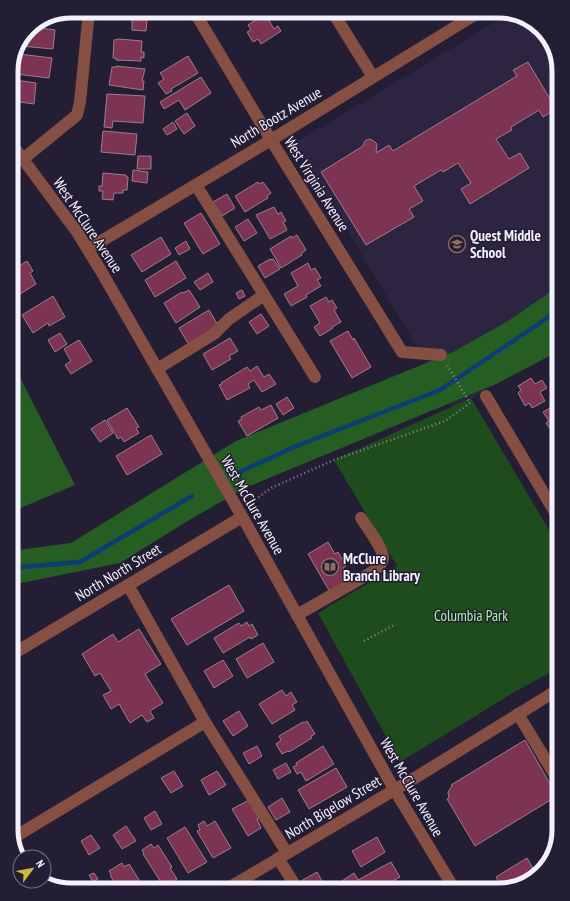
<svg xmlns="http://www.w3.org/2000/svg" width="570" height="901" font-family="'PT Sans Narrow',sans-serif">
  <rect width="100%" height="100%" fill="#241e34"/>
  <path fill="#2c2440" d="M510 13 532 21 553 44 559 71V346L454 409 295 143Z"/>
  <path fill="#1f4c1c" d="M471 398 559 547V668L516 691 400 762 318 613 397 566 334 460Z"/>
  <g fill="#265d23">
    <path d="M559 286V351L496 384 245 488 186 522 120 563 11 585V551L71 543 236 441 453 352 508 321Z"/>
    <path d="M11 360 75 485 11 512Z"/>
  </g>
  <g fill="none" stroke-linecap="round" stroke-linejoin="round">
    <g stroke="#0c3d74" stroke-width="4.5">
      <path d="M240 472 294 447 440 390 546 319 559 307"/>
      <path d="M11 568 80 562 192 496"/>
    </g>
  </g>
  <g fill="#7d3452" stroke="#9d7e88">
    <path d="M265 14 274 29 278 26 281 31 261 44 258 39 253 42 247 32 251 30 248 25Z"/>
    <path d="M132 19 147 20 146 31 132 30Z"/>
    <path d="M32 27 55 30 53 49 21 46 29 29Z"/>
    <path d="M119 39 142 41 141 52H144V58L141 57V61L116 60V58H113L114 40Z"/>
    <path d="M19 54 52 58 49 78 16 74Z"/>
    <path d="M188 56 198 73 171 89 172 91 166 94 158 83 164 79 160 73Z"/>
    <path d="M528 62 556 109 543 117 539 110 511 127 512 130 496 139 509 159 520 153 529 168 470 204 461 189 471 183 458 163 443 172 441 170 414 186 423 201 409 209 414 217 366 245 321 172 363 146 365 141 369 139 374 141 377 144 376 153 389 145 393 151 517 76 513 70Z"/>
    <path d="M116 66 145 69 142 81H144L143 90 109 85 112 67H116Z"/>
    <path d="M201 77 211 93 185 110 179 100 164 109 160 102Z"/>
    <path d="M15 80 36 83 34 104 13 101Z"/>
    <path d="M107 94 145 96 143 123 113 121 112 128 104 127Z"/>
    <path d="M187 113 195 126 184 134 175 121Z"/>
    <path d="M173 122 177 129 167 135 163 129Z"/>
    <path d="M103 131 137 134 135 155 101 152Z"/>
    <path d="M138 156H151V169H137Z"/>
    <path d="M133 170 148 172 147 183 132 181Z"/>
    <path d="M103 173 126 175V177H128L127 190H123V193H114L113 200 102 199 103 191H99V186H102Z"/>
    <path d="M258 182 259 184 263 182 271 193 267 196 268 198 245 212 235 196Z"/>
    <path d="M227 194 235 208 222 216 213 202Z"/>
    <path d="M274 207 278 214 281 212 286 221 283 222 287 230 270 239 256 215Z"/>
    <path d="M201 213 220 244 203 254 184 223Z"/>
    <path d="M248 219 257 233 244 241 235 227Z"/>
    <path d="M297 235 306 250 301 254 302 255 281 268 270 249 291 236 292 238Z"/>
    <path d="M161 237 171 254 142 272 131 255Z"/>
    <path d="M186 241 190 249 179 255 175 248Z"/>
    <path d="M270 259V260L273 259 280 269 265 278 258 266Z"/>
    <path d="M27 261 33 271 30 273 36 284 17 296 19 299 11 305V271Z"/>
    <path d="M176 261 186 278 155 297 145 280Z"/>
    <path d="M308 263 311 270 315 268 321 278 317 280 321 286 306 295 307 297 291 306 284 294 298 286 291 273Z"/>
    <path d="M208 273 213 282 200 290 194 282Z"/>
    <path d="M189 290 200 307 176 323 164 303 182 292 183 293Z"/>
    <path d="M242 290 245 296 239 299 236 293Z"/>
    <path d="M53 296 65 317 49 326 48 323 33 333 22 315Z"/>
    <path d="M326 297 329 302 332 300 337 308 334 310 341 322 332 327 333 328 320 336 314 327 320 323 310 306Z"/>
    <path d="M209 310 219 327 189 345 179 328Z"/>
    <path d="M261 314 269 326 257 334 249 322Z"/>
    <path d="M348 331 353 340 354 338 371 367 352 378 330 341Z"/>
    <path d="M60 333 67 344 55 352 48 340Z"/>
    <path d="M230 338 238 351 229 356 231 359 212 370 203 354Z"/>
    <path d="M79 340 92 361 71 374 65 365 71 361 64 349Z"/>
    <path d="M257 366 264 377 269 374 276 384 262 392 254 380 248 384 250 388 227 400 219 385 222 384 221 383 247 367 250 371Z"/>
    <path d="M531 378 535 384 542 380 547 388 540 392 545 401 532 408 529 403 525 406 518 393 521 390 518 386Z"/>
    <path d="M287 397 294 408 283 415 276 404Z"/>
    <path d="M559 403V424L550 429 546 423 549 421 543 412Z"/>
    <path d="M271 405 278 418 247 436 238 421 242 419 241 417 259 407 261 410Z"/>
    <path d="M127 408 139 427 136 428 139 433 124 442 121 437 118 439 107 420Z"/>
    <path d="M105 420 113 433 100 442 91 429Z"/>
    <path d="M151 435 162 454 127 475 116 456Z"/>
    <path d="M328 542 335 554 338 552 346 566 343 568 350 580 330 592 308 554Z"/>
    <path d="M229 585 244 611 187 645 171 619Z"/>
    <path d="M247 622 249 626 252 624 258 635 251 639 250 637 223 653 214 638 239 623 241 626Z"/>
    <path d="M139 629 161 664 145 674 163 703 150 711 154 718 147 722 142 715 130 723 119 704 111 709 103 695 111 691 100 673 95 676 82 654 113 634 118 642Z"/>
    <path d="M263 643 274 662 247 678 236 659Z"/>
    <path d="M223 660 233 676 214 688 204 671Z"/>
    <path d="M282 690 286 696 291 692 297 702 292 705 295 710 272 724 259 704Z"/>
    <path d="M239 711 248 726 233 736 223 721Z"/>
    <path d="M307 721 315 734 311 736 312 738 289 752 288 751 282 754 276 744 281 740 279 736 303 722 304 723Z"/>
    <path d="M525 740 557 796 475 846 447 799 449 798 448 792 452 786 451 785Z"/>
    <path d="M257 746 262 756 249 764 243 753Z"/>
    <path d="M323 746 334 764 306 781 301 772 297 774 293 767 297 765 296 763Z"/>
    <path d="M286 763 291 772 278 779 273 770Z"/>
    <path d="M336 768 347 787 309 809 298 790Z"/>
    <path d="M174 771 183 786 171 793 161 778Z"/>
    <path d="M217 771 226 785 209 795 201 780Z"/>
    <path d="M282 798 290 812 276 820 268 807Z"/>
    <path d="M249 800 259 818 257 819 261 828 248 836 232 809Z"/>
    <path d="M155 811 162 824 151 830 144 818Z"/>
    <path d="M204 821 207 826 215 821 231 848 213 858 197 831 200 830 198 825Z"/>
    <path d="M126 826 136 841 122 849 113 835Z"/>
    <path d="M185 827 207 862 188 873 167 838Z"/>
    <path d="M91 835 100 848 89 855 81 841Z"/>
    <path d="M377 837 385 852 361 867 352 851Z"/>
    <path d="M151 844 154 848 158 845 172 867 170 868 177 879 164 887 143 854H144L142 850Z"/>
    <path d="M527 858 536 874 525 884 503 889 496 877Z"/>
    <path d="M391 862 400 877 377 890H360L363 888 358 880Z"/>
    <path d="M122 863 124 867 129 864 141 883 139 884 142 890H119L110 875 111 874 109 871Z"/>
    <path d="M317 872 327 890H307L301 881Z"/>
    <path d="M94 873 98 879 93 882 89 875Z"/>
    <path d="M354 873 359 881 347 888 342 881Z"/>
  </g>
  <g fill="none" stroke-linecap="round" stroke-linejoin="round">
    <g stroke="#8b8699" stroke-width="2.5" stroke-dasharray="1 3" stroke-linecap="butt">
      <path d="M252 502 271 488 334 460 445 421 470 403 447 365"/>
      <path d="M364 641 396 624"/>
    </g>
    <g stroke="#854f44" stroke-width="12">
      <path d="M194 11 271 140 402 352 441 355"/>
      <path d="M332 11 373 77"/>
      <path d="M11 143 77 232 101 271 248 527 394 789 455 890"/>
      <path d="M23 159 77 115 80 102 89 11"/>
      <path d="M196 185 315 377"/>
      <path d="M88 249 271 140 481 11"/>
      <path d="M157 369 214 334 229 319 264 295"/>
      <path d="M486 396 559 519"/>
      <path d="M128 585 205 722 287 853"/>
      <path d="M297 615 374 571C378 568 382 563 383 558 383 548 367 527 361 518"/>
      <path d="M11 655 242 517"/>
      <path d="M518 714 559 782"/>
      <path d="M13 838 205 722"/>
      <path d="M278 858 298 890"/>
      <path d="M225 890 418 776 559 689"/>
    </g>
  </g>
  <defs>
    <g id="school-ring" transform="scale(0.9)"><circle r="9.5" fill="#241e34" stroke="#8d6e63" stroke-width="1.5"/><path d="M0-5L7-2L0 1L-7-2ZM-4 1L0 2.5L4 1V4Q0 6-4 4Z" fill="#8d6e63"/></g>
    <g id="library-ring" transform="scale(0.9)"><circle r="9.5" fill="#241e34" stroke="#8d6e63" stroke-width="1.5"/><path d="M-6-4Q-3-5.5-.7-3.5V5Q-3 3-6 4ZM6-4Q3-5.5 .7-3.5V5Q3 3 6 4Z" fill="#8d6e63"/></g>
  </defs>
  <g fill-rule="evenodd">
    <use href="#school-ring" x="457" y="244"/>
    <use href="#library-ring" x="330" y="567"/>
  </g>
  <g text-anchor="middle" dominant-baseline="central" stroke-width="3" stroke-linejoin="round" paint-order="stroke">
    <g font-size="15" fill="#f3f0ff" stroke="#241e34">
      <text transform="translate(276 117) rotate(-31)">North Bootz Avenue</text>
      <text transform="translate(317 184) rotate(58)">West Virginia Avenue</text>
      <text transform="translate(88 225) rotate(56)">West McClure Avenue</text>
      <text transform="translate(253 505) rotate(60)">West McClure Avenue</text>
      <text transform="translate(118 572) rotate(-31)">North North Street</text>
      <text transform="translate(412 787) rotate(60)">West McClure Avenue</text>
      <text transform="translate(333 807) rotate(-31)">North Bigelow Street</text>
    </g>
    <g font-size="15" font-weight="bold" fill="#f3f0ff" stroke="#241e34" text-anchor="start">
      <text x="470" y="235">Quest Middle<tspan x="470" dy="17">School</tspan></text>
      <text x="343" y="558">McClure<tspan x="343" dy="17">Branch Library</tspan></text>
    </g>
    <g font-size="15" fill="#a8f5a1" stroke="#241e34">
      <text x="471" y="615">Columbia Park</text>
    </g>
  </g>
  <path d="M0 0H570V901H0ZM71 18H499A53 53 0 0 1 552 71V830A53 53 0 0 1 499 883H71A53 53 0 0 1 18 830V71A53 53 0 0 1 71 18Z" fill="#241e34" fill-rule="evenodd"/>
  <path fill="none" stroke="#f3f0ff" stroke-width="5" d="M71 18H499A53 53 0 0 1 552 71V830A53 53 0 0 1 499 883H71A53 53 0 0 1 18 830V71A53 53 0 0 1 71 18Z"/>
  <g transform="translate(32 869) rotate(58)"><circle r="19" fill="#241e34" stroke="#777285"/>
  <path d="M0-3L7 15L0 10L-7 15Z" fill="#c8bb3b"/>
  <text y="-6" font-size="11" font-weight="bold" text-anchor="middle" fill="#f3f0ff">N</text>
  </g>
</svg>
